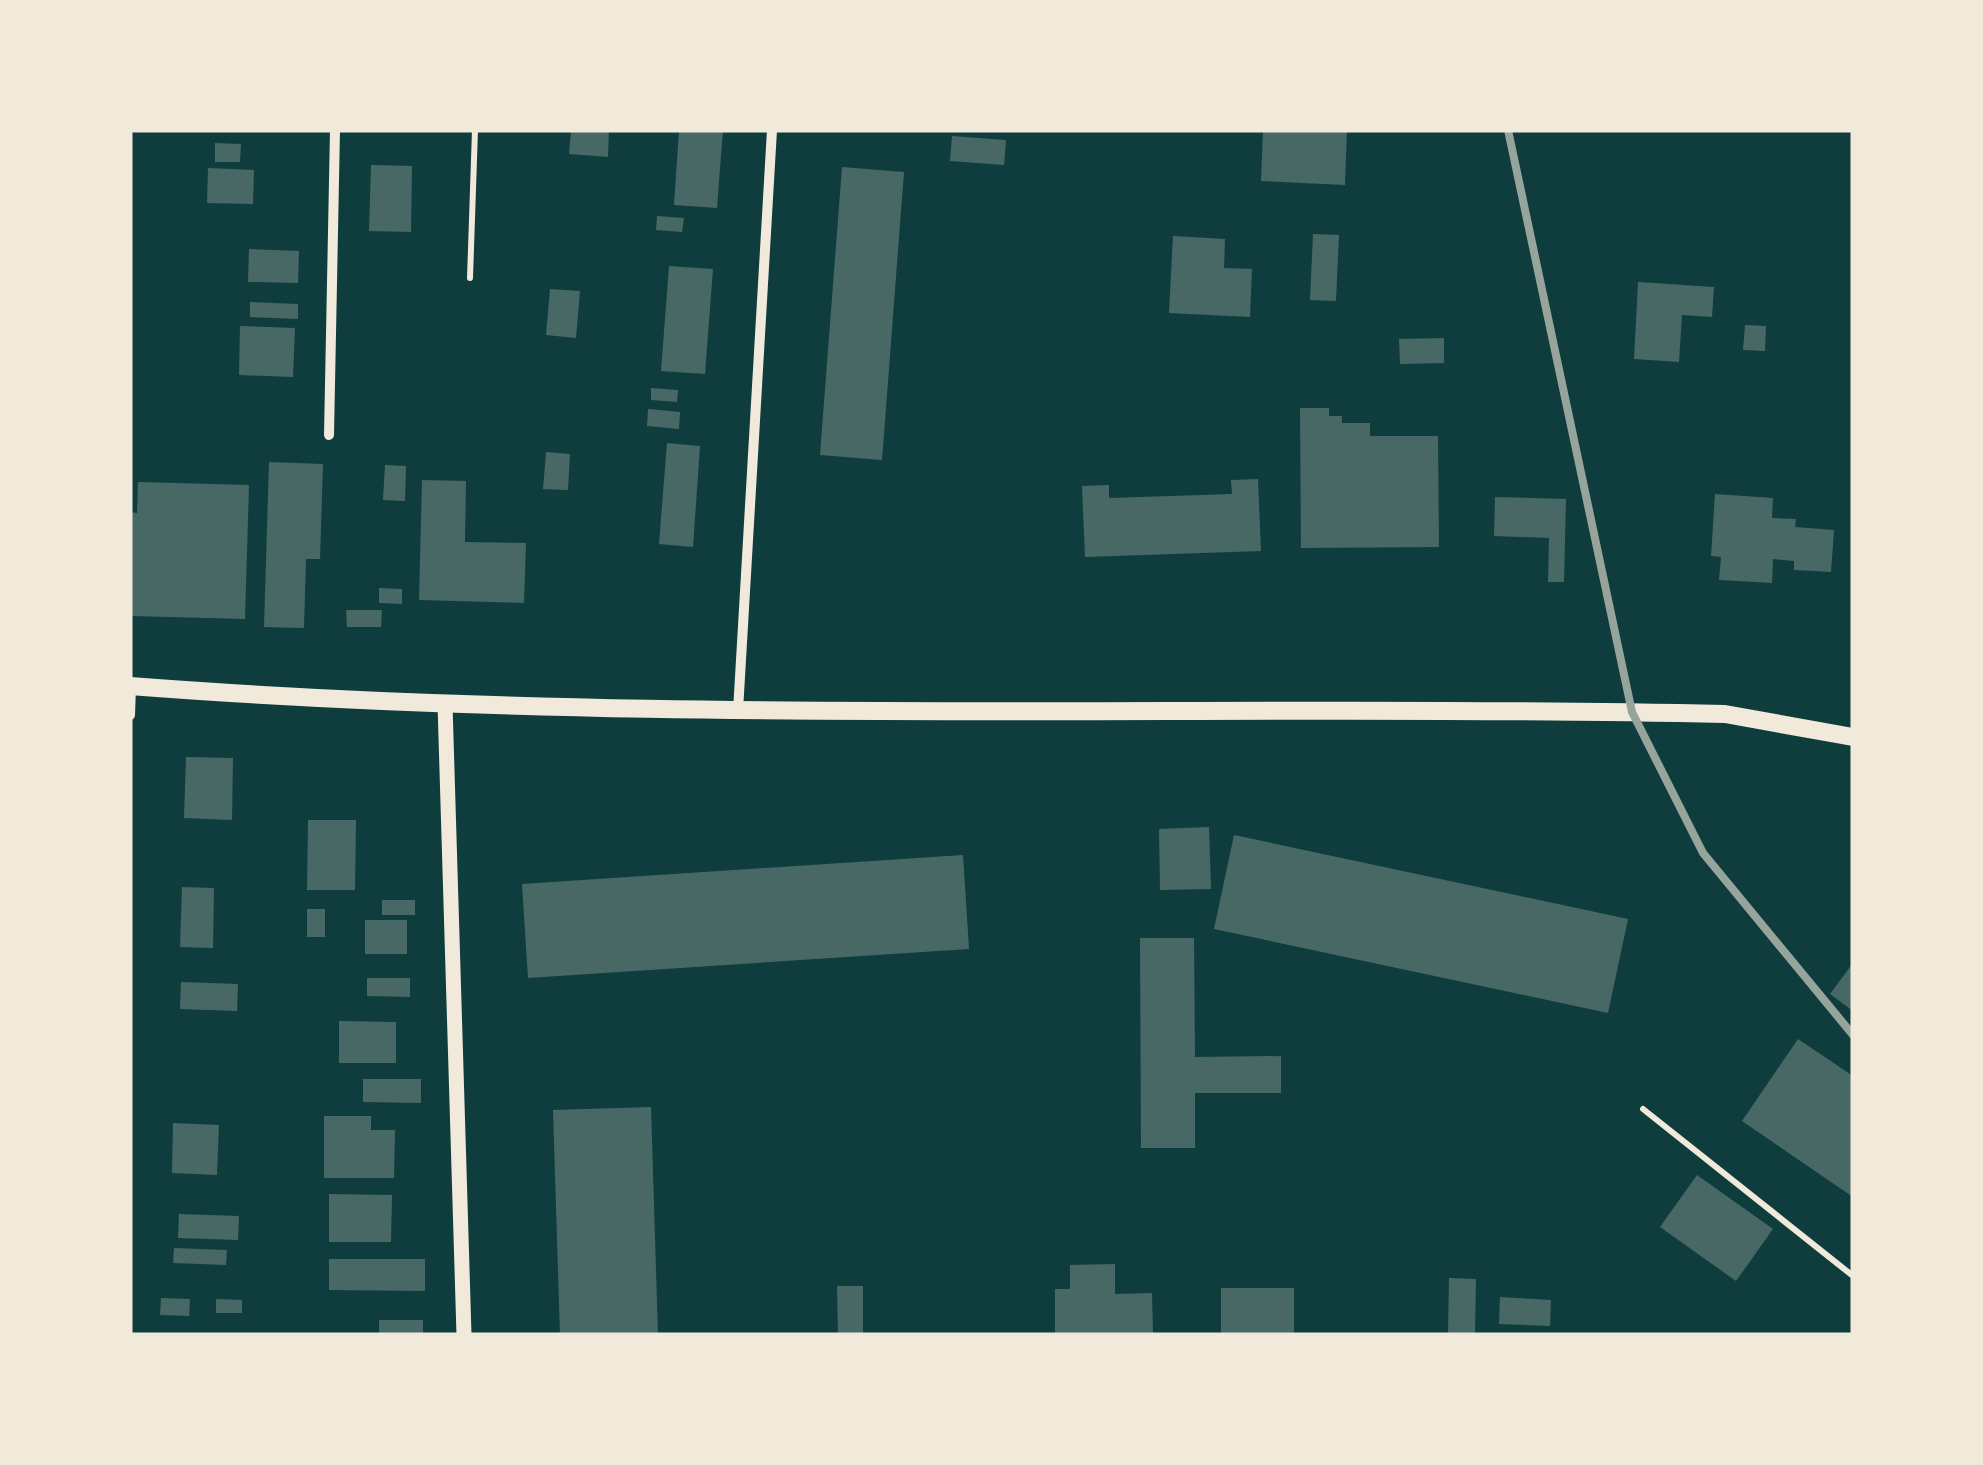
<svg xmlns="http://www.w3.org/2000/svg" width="1983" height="1465" font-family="'Fira Sans',sans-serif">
  <rect width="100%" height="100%" fill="#0f3d3e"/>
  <g fill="#486865">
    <path d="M571 130H609L608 157 569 154Z"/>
    <path d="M679 130H723L717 208 674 205Z"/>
    <path d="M1263 130H1347L1345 185 1261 181Z"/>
    <path d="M952 136 1006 140 1004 165 950 161Z"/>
    <path d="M215 143 241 144 240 162H215Z"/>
    <path d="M371 165 412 166 411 232 369 231Z"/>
    <path d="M842 167 904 172 882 460 820 455Z"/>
    <path d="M208 168 254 170 253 204 207 203Z"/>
    <path d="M657 216 684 218 682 232 656 230Z"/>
    <path d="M1313 234 1339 235 1336 301 1310 300Z"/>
    <path d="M1173 236 1225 239 1224 268 1252 269 1250 317 1169 313Z"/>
    <path d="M249 249 299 251 298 283 248 282Z"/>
    <path d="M669 266 713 269 705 374 661 371Z"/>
    <path d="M1638 282 1714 287 1712 317 1682 315 1679 362 1634 359Z"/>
    <path d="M550 289 580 291 576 338 546 335Z"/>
    <path d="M250 302 298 304V319L250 317Z"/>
    <path d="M1745 325 1766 326 1765 351 1743 350Z"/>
    <path d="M240 326 295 328 293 377 239 375Z"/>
    <path d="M1444 338V363L1400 364 1399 339Z"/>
    <path d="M651 388 678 390 677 402 651 400Z"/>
    <path d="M1300 408H1329V416H1342V423H1370V436H1438L1439 547 1301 548Z"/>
    <path d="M648 409 680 412 679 429 647 426Z"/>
    <path d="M667 443 700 446 693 547 659 544Z"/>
    <path d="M546 452 570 454 568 490 543 489Z"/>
    <path d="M269 462 323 464 320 559H306L304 628 264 627Z"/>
    <path d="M385 465 406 466 405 501 383 500Z"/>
    <path d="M1258 479 1261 551 1085 557 1082 486 1109 485V498L1232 494 1231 480Z"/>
    <path d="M422 480 466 481 465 542 526 543 524 603 419 600Z"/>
    <path d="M138 482 249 485 245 619 130 616V512L137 513Z"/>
    <path d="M1715 494 1773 498 1772 518 1796 519 1795 527 1834 530 1831 572 1794 570V561L1773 559 1772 583 1719 580 1721 557 1711 556Z"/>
    <path d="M1495 497 1566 499 1564 582H1548L1549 538 1494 536Z"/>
    <path d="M379 588 402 589V604L379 603Z"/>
    <path d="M346 610H382L381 627H347Z"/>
    <path d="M186 757 233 758 232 820 184 818Z"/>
    <path d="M308 820H356L355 890H307Z"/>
    <path d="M1209 827 1211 889 1160 890 1159 829Z"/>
    <path d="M1234 835 1628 919 1608 1013 1214 929Z"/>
    <path d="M963 855 969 949 528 978 522 884Z"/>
    <path d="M182 887 214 888 213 948 180 947Z"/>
    <rect x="382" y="900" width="33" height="15"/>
    <rect x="307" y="909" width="18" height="28"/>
    <rect x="365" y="920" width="42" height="34"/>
    <path d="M1140 938H1194L1195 1057 1281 1056V1093H1195V1148H1141Z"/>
    <path d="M1853 963V1011L1830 994Z"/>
    <path d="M367 978H410V997L367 996Z"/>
    <path d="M181 982 238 984 237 1011 180 1009Z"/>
    <path d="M339 1021 396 1022V1063H339Z"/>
    <path d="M1798 1039 1853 1076V1197L1742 1121Z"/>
    <path d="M363 1079H421V1103L363 1102Z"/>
    <path d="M651 1107 658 1335H560L553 1110Z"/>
    <path d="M324 1116H371V1130H395L394 1178H324Z"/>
    <path d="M173 1123 219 1125 217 1175 172 1173Z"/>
    <path d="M1697 1175 1773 1229 1736 1281 1660 1227Z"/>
    <path d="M329 1194 392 1195 391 1242H329Z"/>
    <path d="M179 1214 239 1216 238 1240 178 1238Z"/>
    <path d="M174 1248 227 1250 226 1265 173 1263Z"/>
    <path d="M329 1259H425V1291L329 1290Z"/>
    <path d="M1115 1264V1294L1152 1293 1153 1333 1055 1335V1289H1070V1265Z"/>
    <path d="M1449 1278 1476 1279 1475 1335 1448 1334Z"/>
    <path d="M837 1286H863V1335H838Z"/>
    <rect x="1221" y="1288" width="73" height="47"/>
    <path d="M1500 1297 1551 1300 1550 1326 1499 1324Z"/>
    <path d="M161 1298 190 1299 189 1316 160 1315Z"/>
    <path d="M216 1299 242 1300V1313H216Z"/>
    <rect x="379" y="1320" width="44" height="15"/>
  </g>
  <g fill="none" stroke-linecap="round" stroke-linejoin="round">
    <g stroke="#f1e9da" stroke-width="6">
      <path d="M470 278 475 130"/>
      <path d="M1643 1109 1853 1276"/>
    </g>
    <g stroke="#f1e9da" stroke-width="10">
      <path d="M329 435 335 130"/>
      <path d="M738 711 772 130"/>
      <path d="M130 715 131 686"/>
    </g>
    <path stroke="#f1e9da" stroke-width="15" d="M445 704 464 1335"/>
    <path stroke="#f1e9da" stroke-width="18" d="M130 686C661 727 1193 703 1725 714L1853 737"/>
    <path stroke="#97a49c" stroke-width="8" d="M1508 130 1632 712 1703 853 1853 1035"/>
  </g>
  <rect width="1983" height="1465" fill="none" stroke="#f1e9da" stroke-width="265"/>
</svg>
